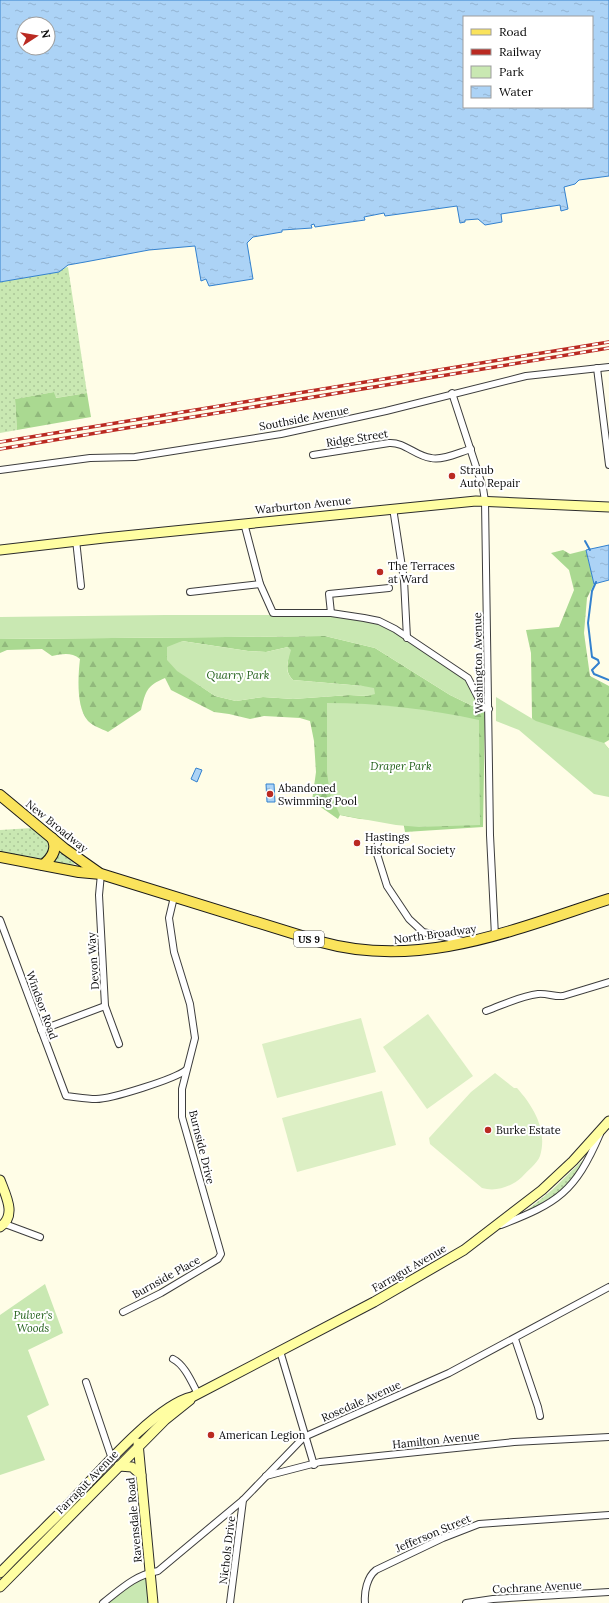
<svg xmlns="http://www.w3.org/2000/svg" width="609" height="1603" font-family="Lora,serif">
  <defs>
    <pattern id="grass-dots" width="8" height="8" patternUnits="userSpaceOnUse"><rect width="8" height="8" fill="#c9e8b2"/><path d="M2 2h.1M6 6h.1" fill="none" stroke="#abc698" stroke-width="1.8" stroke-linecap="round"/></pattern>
    <pattern id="forest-firs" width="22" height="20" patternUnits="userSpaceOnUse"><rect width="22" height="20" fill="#aad991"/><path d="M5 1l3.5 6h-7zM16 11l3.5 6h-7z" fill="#91b97c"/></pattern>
    <pattern id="water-ripples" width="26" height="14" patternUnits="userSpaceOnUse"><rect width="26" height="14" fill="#acd3f6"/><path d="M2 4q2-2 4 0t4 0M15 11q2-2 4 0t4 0" fill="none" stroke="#93b4d2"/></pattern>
  </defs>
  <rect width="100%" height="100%" fill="#fffde7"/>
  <g fill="url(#grass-dots)">
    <path d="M68 267 87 393 55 398 54 392 15 399 17 430 0 433V282L28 277Z"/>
    <path d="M32 828 75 864 66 866 0 854V830Z"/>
    <path d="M585 1158C577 1182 550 1204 526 1211L552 1190Z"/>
  </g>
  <g fill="url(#forest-firs)" fill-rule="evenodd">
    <path d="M54 392 56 398 87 393 91 417 17 430 15 399Z"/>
    <path d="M563 550 570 554 586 550 594 584 587 598 584 633 590 676 609 686V740L604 743 609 749 539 734 532 718 531 653 526 630 559 627 574 590 569 570 551 553Z"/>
    <path d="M325 636 375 648 450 695 485 712 483 827 405 832 403 821 360 819 340 815 338 819 312 801 316 772 314 741 310 721 300 718 264 716 250 719 229 714 214 712 171 690 165 678C146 686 146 691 141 710L108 732C102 729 93 726 88 721 76 708 78 676 80 659 71 652 63 654 52 656L42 649 7 650 0 653V639ZM182 641 248 651 266 652 288 647C291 660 282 669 293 680L363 686 368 696 349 695 293 699 263 697 236 701 215 696 196 683Z"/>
  </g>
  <g fill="#c9e8b2">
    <path d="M166 615H331L377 624 391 630 466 678 476 700 485 712 450 695 375 648 325 636 0 639V617Z"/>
    <path d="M182 641 248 651 266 652 288 647 291 650C288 662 283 670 293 680L363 686 374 688 375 694 368 696 349 695 293 699 263 697 236 701 215 696 177 671 167 660V647Z"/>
    <path d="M496 697 536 721 604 743 609 749V797L594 794 519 730 496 721Z"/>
    <path d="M327 703C379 703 428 709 479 720L480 825 419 827 396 825 340 815 330 794 327 773Z"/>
    <path d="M45 1284 63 1333 28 1350 49 1405 27 1416 45 1460 0 1475V1315Z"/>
    <path d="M150 1573 153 1603H108L144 1574Z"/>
  </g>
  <g fill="#dcefc4">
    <path d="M428 1014 473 1076 427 1109 383 1047Z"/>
    <path d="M361 1018 376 1072 277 1098 262 1044Z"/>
    <path d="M495 1073 514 1088H517C533 1106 548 1130 540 1156 537 1164 527 1171 522 1177 511 1187 496 1192 482 1188L430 1144 429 1138 471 1092Z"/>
    <path d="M382 1091 396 1145 297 1172 282 1118Z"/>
  </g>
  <g fill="url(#water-ripples)" stroke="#3381ce" fill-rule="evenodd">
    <path d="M0 0H609V176L579 180 575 184 564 187 568 209 561 211 560 205 501 214 502 222 485 225 478 219 465 220V222L460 223 457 206 385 216 384 213 364 217 365 220 315 227 314 224 311 225 312 228 282 230V232L253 237 247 243 253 279 209 286 206 279 201 281 195 246 149 250 85 262 68 265 59 272 0 282ZM464 17H592V107H464ZM24 24H48V48H24Z"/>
    <path d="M609 545V580L594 584 586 550Z"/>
    <path d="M196 768 202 770 197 782 191 779Z"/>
    <path d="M266 784H274L275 802H267Z"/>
  </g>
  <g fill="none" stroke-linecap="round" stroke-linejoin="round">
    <g stroke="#3381ce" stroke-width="2">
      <path d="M585 541 590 550"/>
      <path d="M596 582 592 591 588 623 592 657 598 660 599 663 592 670 594 674 609 680"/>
    </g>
    <g stroke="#3d3d3d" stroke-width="8">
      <g id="street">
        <path d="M597 368 609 465"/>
        <path d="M452 393 483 488 485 501 490 835 495 936"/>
        <path d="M313 455 389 443C405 442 415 456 431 458 442 461 460 452 471 449"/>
        <path d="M0 470 90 458 135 457 281 434 386 411 526 376 609 367"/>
        <path d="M393 508 404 580 407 638"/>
        <path d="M244 523 260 584 273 613H331L364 618 379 621 395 629 468 678 483 707 489 709"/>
        <path d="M76 540 81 586"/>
        <path d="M190 592 260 584"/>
        <path d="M331 613 329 594 389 588"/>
        <path d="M379 839 376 851 387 886 409 919 423 932 463 941"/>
        <path d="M101 874 99 895 105 1006 119 1044"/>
        <path d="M0 920 66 1096C76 1097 86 1099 96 1099 111 1099 175 1079 186 1070"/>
        <path d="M486 1011C503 1005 520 996 538 994 547 993 554 997 563 996L609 982"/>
        <path d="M41 1030 105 1006"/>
        <path d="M5 1224 40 1237"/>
        <path d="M501 1225C558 1203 575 1192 600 1134"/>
        <path d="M123 1312 161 1293 218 1259 221 1254 182 1117V1089L195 1038 190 1004 174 952 169 918 174 897"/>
        <path d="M515 1339 538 1407 540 1416"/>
        <path d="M280 1351 314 1465"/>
        <path d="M173 1359C185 1365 192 1383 198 1394"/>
        <path d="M86 1382 112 1459"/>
        <path d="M266 1476 320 1462 514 1442 609 1437"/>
        <path d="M103 1603C121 1589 135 1575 158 1571L243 1500 304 1437 449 1373 609 1287"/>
        <path d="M230 1603 243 1500"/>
        <path d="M365 1603C364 1592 367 1577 376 1570L443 1538 479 1524 609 1515"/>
        <path d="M466 1603 493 1599 609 1592"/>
      </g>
    </g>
    <g stroke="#2c2c2c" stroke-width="11">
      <g id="secondary">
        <path d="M0 550 104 538 476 501 609 507"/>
        <path d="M0 1180C6 1196 17 1216 0 1227"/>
        <path d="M138 1443 153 1603"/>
        <path d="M119 1466 132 1467 141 1475"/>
        <path d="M0 1573C21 1551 43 1530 65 1508 93 1479 155 1405 192 1397L374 1302 464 1250 542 1190 573 1161 609 1121"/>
        <path d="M0 1587 165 1420 190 1400"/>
      </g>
    </g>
    <g stroke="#1b1b1b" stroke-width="12">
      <g id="primary">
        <path d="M0 795 65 849 99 873"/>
        <path d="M0 857 79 872 101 874 321 942C421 970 515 929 609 899"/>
        <path d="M43 865C52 858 58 849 52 838"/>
      </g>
    </g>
    <use href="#street" stroke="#fff" stroke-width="6"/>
    <use href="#secondary" stroke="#fffea2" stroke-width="9"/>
    <use href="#primary" stroke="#fae35c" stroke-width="10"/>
    <g stroke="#ba2a22" stroke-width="3.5">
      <g id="rail">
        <path d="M0 442 609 342"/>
        <path d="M0 449 609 348"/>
      </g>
    </g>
    <use href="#rail" stroke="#fff" stroke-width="2" stroke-dasharray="6" stroke-linecap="butt"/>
  </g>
  <g fill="#ba2a22" stroke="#fff" stroke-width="1.5">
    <circle cx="452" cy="476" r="4"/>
    <circle cx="380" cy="572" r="4"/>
    <circle cx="270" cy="794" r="4"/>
    <circle cx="357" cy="843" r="4"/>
    <circle cx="488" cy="1130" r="4"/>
    <circle cx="211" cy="1435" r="4"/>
  </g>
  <g text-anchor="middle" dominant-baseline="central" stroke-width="4" stroke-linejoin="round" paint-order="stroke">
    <rect fill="#fff" stroke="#545454" stroke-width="1" x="294" y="931" width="30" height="16" rx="3"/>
    <g font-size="10" font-weight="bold" fill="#0a0a0a">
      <text x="309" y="939">US 9</text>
    </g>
    <g font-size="11" fill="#0a0a0a" stroke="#fff">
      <text transform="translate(304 418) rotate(-11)">Southside Avenue</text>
      <text transform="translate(357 438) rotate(-9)">Ridge Street</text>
      <text transform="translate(303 505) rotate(-6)">Warburton Avenue</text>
      <text transform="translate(478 663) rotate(-91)">Washington Avenue</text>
      <text transform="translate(57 826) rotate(39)">New Broadway</text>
      <text transform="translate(435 934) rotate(-8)">North Broadway</text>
      <text transform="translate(93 961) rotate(-94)">Devon Way</text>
      <text transform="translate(42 1005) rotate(70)">Windsor Road</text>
      <text transform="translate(202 1147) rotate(76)">Burnside Drive</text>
      <text transform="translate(409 1268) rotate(-30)">Farragut Avenue</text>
      <text transform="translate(166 1277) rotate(-29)">Burnside Place</text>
      <text transform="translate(361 1401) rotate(-24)">Rosedale Avenue</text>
      <text transform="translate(436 1440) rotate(-6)">Hamilton Avenue</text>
      <text transform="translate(87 1482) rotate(-46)">Farragut Avenue</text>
      <text transform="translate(134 1520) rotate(-95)">Ravensdale Road</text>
      <text transform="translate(433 1533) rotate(-23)">Jefferson Street</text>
      <text transform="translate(227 1550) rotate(-83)">Nichols Drive</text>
      <text transform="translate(537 1587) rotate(-3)">Cochrane Avenue</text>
    </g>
    <g font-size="11" fill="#0a0a0a" stroke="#fff" text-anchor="start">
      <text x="460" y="470">Straub<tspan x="460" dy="13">Auto Repair</tspan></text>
      <text x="388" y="566">The Terraces<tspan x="388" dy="13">at Ward</tspan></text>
      <text x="278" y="788">Abandoned<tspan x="278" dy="13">Swimming Pool</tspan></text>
      <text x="365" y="837">Hastings<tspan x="365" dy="13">Historical Society</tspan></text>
      <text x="496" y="1130">Burke Estate</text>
      <text x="219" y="1435">American Legion</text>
    </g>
    <g font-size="11" font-style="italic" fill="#23611b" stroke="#fff">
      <text x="238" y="675">Quarry Park</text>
      <text x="401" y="766">Draper Park</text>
      <text x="33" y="1315">Pulver's<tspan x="33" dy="13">Woods</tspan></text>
    </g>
  </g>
  <rect x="463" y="16" width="130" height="92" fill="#ffffff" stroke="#9d9d9d"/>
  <rect x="471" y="29" width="20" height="6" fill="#fae35c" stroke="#9d9d9d"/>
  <text x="499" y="36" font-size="12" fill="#0a0a0a">Road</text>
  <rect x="471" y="49" width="20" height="6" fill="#ba2a22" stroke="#9d9d9d"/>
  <text x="499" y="56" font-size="12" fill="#0a0a0a">Railway</text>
  <rect x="471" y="66" width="20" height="12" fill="#c9e8b2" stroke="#9d9d9d"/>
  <text x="499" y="76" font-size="12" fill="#0a0a0a">Park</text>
  <rect x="471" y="86" width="20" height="12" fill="url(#water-ripples)" stroke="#9d9d9d"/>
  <text x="499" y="96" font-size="12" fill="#0a0a0a">Water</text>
  <g transform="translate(36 36) rotate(78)"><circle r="19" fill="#ffffff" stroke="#9d9d9d"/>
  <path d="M0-3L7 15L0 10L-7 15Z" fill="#ba2a22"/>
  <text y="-6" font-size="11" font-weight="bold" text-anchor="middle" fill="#0a0a0a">N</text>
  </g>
</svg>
